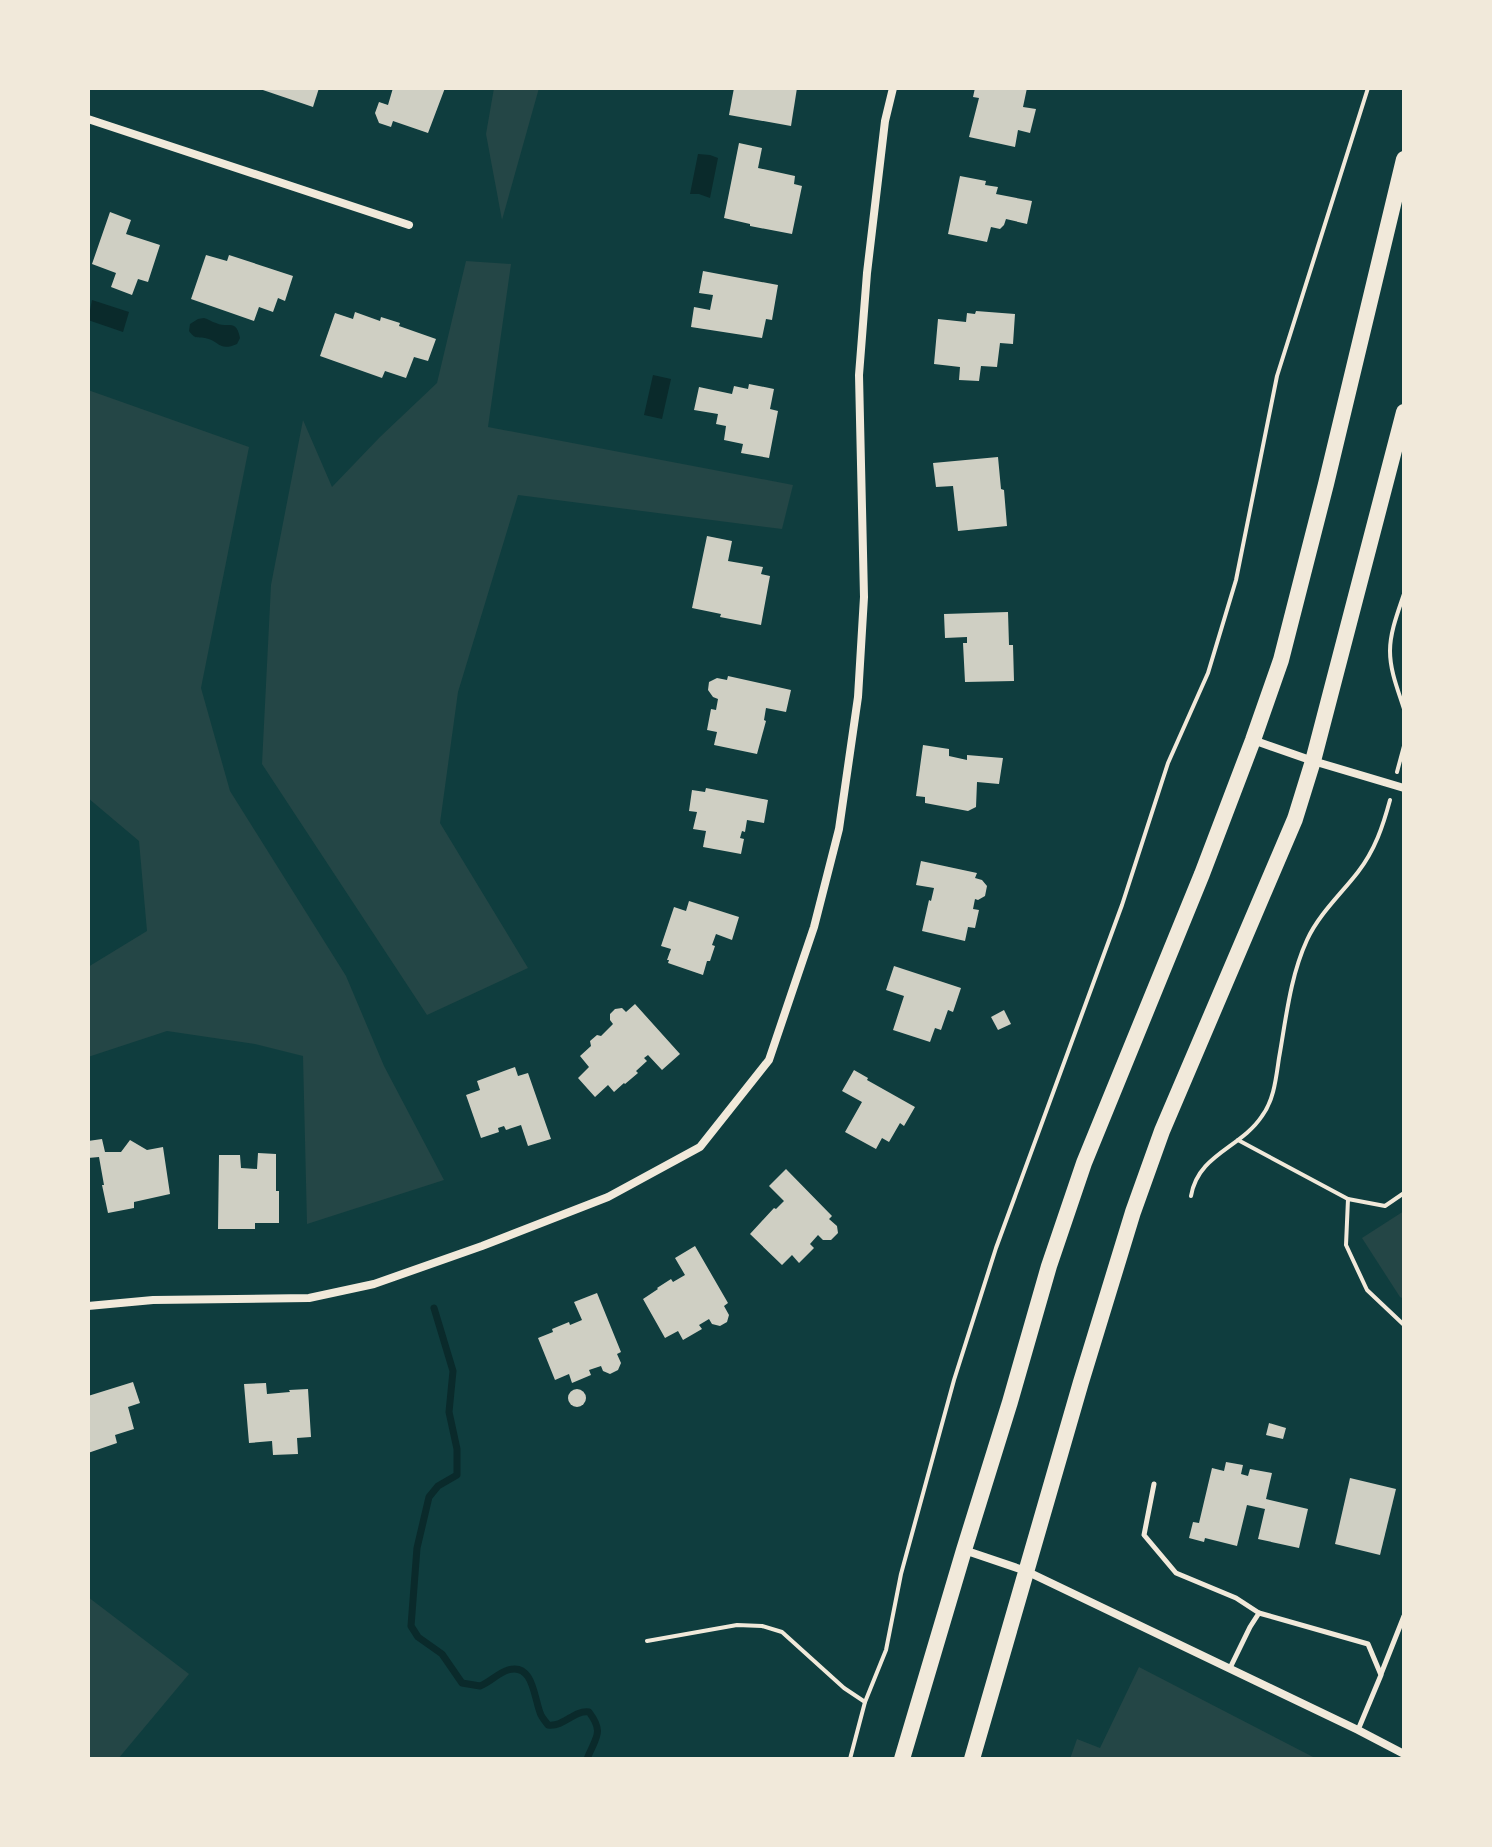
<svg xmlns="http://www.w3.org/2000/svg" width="1492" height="1847" font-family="'Space Grotesk',sans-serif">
  <rect width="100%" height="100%" fill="#0f3d3e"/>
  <g fill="#244646">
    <path d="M494 88H539L502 220 486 134Z"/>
    <path d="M466 261 511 264 488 427 793 485 782 529 518 495 458 692 440 823 528 968 427 1015 262 764 271 585 303 420 332 487 380 437 437 383Z"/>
    <path d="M88 390 249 447 201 688 230 791 346 976 384 1066 444 1180 307 1224 303 1056 255 1044 167 1031 88 1057V967L147 931 139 841 88 798Z"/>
    <path d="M1404 1211V1299L1400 1297 1362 1238Z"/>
    <path d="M88 1597 189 1674 118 1759H88Z"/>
    <path d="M1139 1667 1317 1759H1070L1077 1739 1100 1748Z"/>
  </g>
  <g fill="#0a2a2b">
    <path d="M698 154 710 155 718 158 710 198 699 194H690Z"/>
    <path d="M92 300 129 312 123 332 88 320Z"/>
    <path d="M204 318C208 319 212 322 216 323 228 329 236 318 240 338L237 344C219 352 220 341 205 338 196 337 195 339 189 331L190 324 198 319Z"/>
    <path d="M653 375 671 379 662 419 644 415Z"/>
  </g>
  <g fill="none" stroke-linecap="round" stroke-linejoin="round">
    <path stroke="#0a2a2b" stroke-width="7" d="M434 1308 453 1371 449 1412 457 1449V1475L438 1486 429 1497 417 1548 411 1626 418 1637 442 1654 462 1683 480 1686C490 1682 498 1673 508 1670 534 1662 534 1700 541 1715 543 1719 546 1722 548 1725 565 1727 573 1710 589 1712 605 1733 595 1738 587 1759"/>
  </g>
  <g fill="#cfcfc3">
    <path d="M257 88H319L313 107Z"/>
    <path d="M393 88H445L428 133 393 121 391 127 379 123 375 113 379 102 388 105Z"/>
    <path d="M734 88H797L791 126 729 115Z"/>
    <path d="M975 88H1027L1023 107 1036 109 1030 133 1018 130 1015 147 969 137 979 98 973 97Z"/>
    <path d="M739 143 762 148 758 168 795 176 794 184 802 186 792 234 750 226V224L724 218Z"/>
    <path d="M960 176 986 181 985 185 998 187 996 194 1032 201 1027 224 1006 219 1004 225 1000 229 991 227 987 242 948 234Z"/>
    <path d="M110 212 131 220 126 234 160 245 148 282 138 279 132 295 111 287 116 273 92 264Z"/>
    <path d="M206 255 227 261 229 255 293 276 285 301 278 298 273 312 259 307 254 321 191 299Z"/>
    <path d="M703 271 778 285 772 320 766 319 762 338 691 327 694 307 710 310 713 295 699 293Z"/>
    <path d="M976 311 1015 314 1013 344 1000 343 997 367 981 366 979 381 959 380 960 367 934 364 938 319 966 322 967 313 975 314Z"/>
    <path d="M355 312 380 321 381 317 400 323 399 326 436 339 428 361 414 357 406 378 385 371 382 378 320 356 335 313 353 319Z"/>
    <path d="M749 384 774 389 770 409 778 411 769 458 741 453 743 444 724 440 726 426 716 424 718 414 694 410 699 387 732 394 734 386 748 389Z"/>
    <path d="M998 457 1001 489 1004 490 1007 526 958 531 953 486 936 487 933 463Z"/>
    <path d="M707 536 732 541 728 561 763 567 761 574 770 576 761 625 720 617 721 614 692 608Z"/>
    <path d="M1008 612 1009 645H1013L1014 681 965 682 963 643H967V637L945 638 944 614Z"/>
    <path d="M728 676 791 690 786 712 766 708 764 720 766 721 757 754 714 745 717 732 707 730 711 709 716 710 718 699 713 697 708 690 709 682 717 678 727 680Z"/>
    <path d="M923 745 949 749V756L967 760V755L1003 758 999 784 977 782 976 807 968 811 925 803V797L916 796Z"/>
    <path d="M706 788 768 800 764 823 747 820 745 832 742 831 740 838 744 839 741 854 703 847 706 831 693 829 697 812 689 811 692 790 705 792Z"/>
    <path d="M921 861 977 873 975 878 982 880 987 886 985 896 978 900 975 899 973 909 979 910 975 928 968 927 965 941 922 931 929 900 931 901 934 888 916 885Z"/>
    <path d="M689 901 739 917 732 940 716 934 712 945 715 946 710 961H707L703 975 668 963 669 960H667L671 949 661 946 674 907 686 911Z"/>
    <path d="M894 966 961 988 953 1012 948 1010 941 1030 935 1028 930 1042 893 1030 904 996 886 990Z"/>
    <path d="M635 1004 680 1054 662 1070 648 1055 644 1058 647 1061 636 1071 638 1073 625 1084 624 1083 614 1092 608 1085 595 1097 578 1078 589 1067 580 1056 591 1046 590 1041 597 1035 601 1036 613 1024 610 1020V1014L615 1009 622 1008 626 1012Z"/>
    <path d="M1004 1010 1011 1024 998 1030 991 1017Z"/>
    <path d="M515 1067 518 1076 528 1073 551 1139 528 1146 521 1125 506 1130 504 1126 498 1128 499 1132 481 1138 466 1095 480 1090 477 1081Z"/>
    <path d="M854 1070 868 1078 867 1080 915 1107 904 1126 900 1123 889 1142 882 1138 876 1149 845 1132 862 1102 842 1091Z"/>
    <path d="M102 1139 105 1152H121L130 1140 147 1150 163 1147 170 1194 134 1202V1208L108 1213 102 1185H104L99 1157 88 1158V1141Z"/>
    <path d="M258 1153 276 1154V1191H279V1223H255V1229H218L219 1155H240L241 1168 257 1169Z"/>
    <path d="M786 1169 832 1216 829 1219 837 1226 838 1233 831 1240H823L818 1235 810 1244 814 1248 799 1263 792 1255 782 1265 750 1234 774 1208 776 1209 784 1201 769 1186Z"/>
    <path d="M695 1246 728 1303 724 1306 729 1315 727 1322 720 1326 712 1324 709 1319 699 1325 702 1329 683 1340 678 1331 665 1338 643 1299 658 1289 657 1288 671 1279 673 1282 685 1275 675 1258Z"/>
    <path d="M597 1293 621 1352 617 1354 621 1363 618 1370 610 1374 603 1371 601 1366 589 1370 591 1375 572 1383 569 1374 555 1380 538 1338 553 1332 552 1329 569 1322 570 1325 582 1320 574 1302Z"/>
    <path d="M133 1382 140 1403 128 1407 134 1429 115 1435 117 1443 88 1453V1396Z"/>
    <path d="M266 1383 267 1394 290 1392 289 1390 308 1389 311 1437 297 1438 298 1454 273 1455 272 1441 249 1443 244 1384Z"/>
    <circle cx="577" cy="1398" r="9"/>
    <path d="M1269 1423 1286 1428 1283 1439 1266 1435Z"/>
    <path d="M1226 1462 1243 1465 1241 1474 1248 1476 1250 1469 1272 1473 1266 1499 1308 1509 1299 1548 1258 1539 1265 1509 1247 1505 1237 1546 1205 1538 1204 1542 1189 1538 1193 1522 1199 1523 1212 1468 1224 1471Z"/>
    <path d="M1350 1478 1396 1489 1380 1555 1335 1544Z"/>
  </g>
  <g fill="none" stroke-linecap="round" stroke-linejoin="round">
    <g stroke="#f1e9da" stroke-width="4">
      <path d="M1404 594C1398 612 1390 632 1390 651 1390 671 1398 690 1404 709"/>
      <path d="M1397 772 1404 746"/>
      <path d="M1238 1140 1348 1199"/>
      <path d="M1404 1193 1385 1206 1348 1199 1346 1245 1367 1290 1404 1325"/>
      <path d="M1191 1196C1198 1154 1241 1148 1262 1116 1274 1100 1276 1078 1279 1058 1286 1019 1290 977 1307 940 1319 914 1341 894 1358 872 1375 850 1383 826 1390 800"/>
      <path d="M647 1641 737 1625 762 1626 782 1632 844 1688 865 1702"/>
      <path d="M850 1759 865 1702 886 1650 901 1574 954 1380 996 1248 1122 905 1168 763 1208 673 1236 580 1277 376 1368 88"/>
    </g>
    <g stroke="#f1e9da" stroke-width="5">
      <path d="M1154 1484 1144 1535 1176 1573 1236 1598 1259 1613"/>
      <path d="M1230 1668 1250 1627 1259 1613 1368 1644 1381 1675 1358 1730"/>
      <path d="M1381 1674 1404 1616"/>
    </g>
    <g stroke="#f1e9da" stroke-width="8">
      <path d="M88 119 409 225"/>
      <path d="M1253 740 1313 761 1404 788"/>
      <path d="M88 1306 153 1300 309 1298 374 1284 482 1246 608 1197 700 1147 769 1060 814 927 839 829 858 697 864 597 859 375 867 273 885 121 893 88"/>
      <path d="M964 1550 1026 1571 1358 1730 1404 1754"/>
    </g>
    <g stroke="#f1e9da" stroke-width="16">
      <path d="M902 1759 964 1550 1010 1402 1049 1266 1084 1163 1202 874 1253 740 1281 660 1326 484 1404 159"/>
      <path d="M972 1759 1081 1382 1133 1212 1162 1131 1295 819 1313 761 1404 412"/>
    </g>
  </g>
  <rect width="1492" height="1847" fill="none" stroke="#f1e9da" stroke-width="180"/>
</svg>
